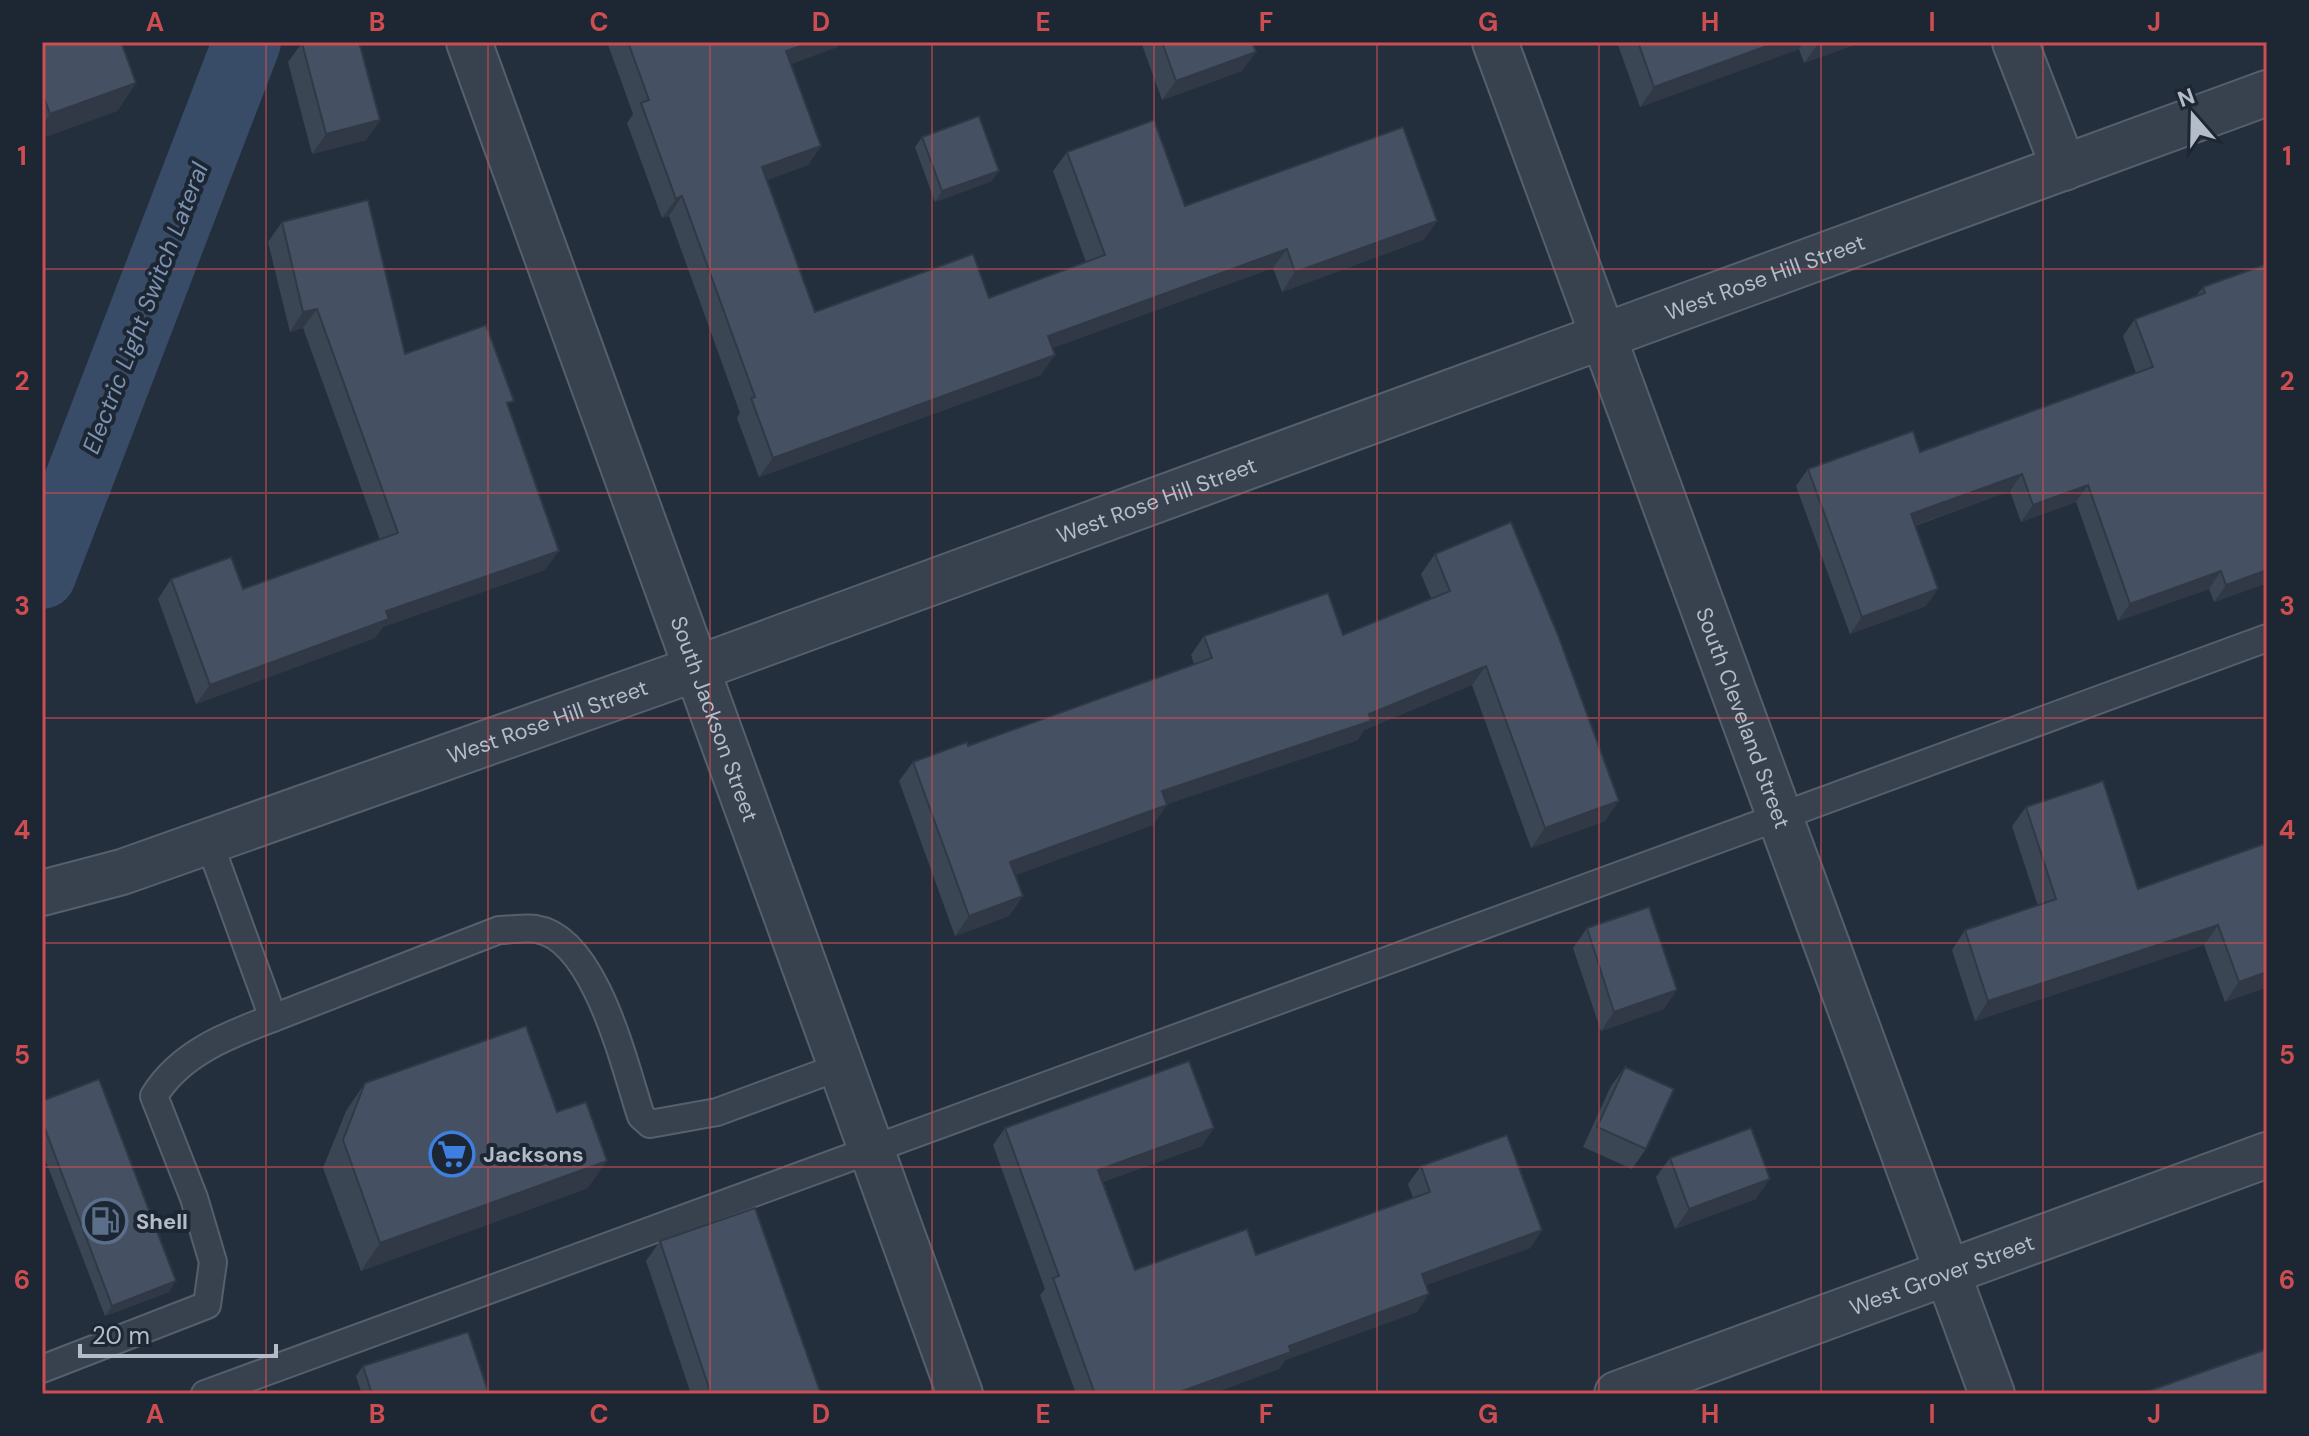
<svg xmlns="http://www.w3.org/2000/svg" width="2309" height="1436" font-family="'DM Sans',sans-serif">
  <rect width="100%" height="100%" fill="#242f3e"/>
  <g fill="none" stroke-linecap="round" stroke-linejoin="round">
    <path stroke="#394c67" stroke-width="68" d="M42 575 247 42"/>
    <g stroke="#565f6c" stroke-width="30">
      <g id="service">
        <path d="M273 1018 499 930C511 930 525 927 536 929 596 938 625 1068 641 1116L650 1124 717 1112 842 1066"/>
        <path d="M42 1369 207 1305 213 1262 194 1198 154 1096C180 1053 228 1035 273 1018L209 842"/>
        <path d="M205 1394 2267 638"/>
      </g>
    </g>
    <g stroke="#565f6c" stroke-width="48">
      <g id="minor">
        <path id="s1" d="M469 42 960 1394"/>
        <path id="s2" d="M1495 42 1992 1394"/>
        <path d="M2015 42 2064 168"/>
        <path id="s3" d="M1617 1394 2267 1155"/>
      </g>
    </g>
    <g stroke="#565f6c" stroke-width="48">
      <g id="tertiary">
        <path id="s4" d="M42 893 122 872 698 668 2267 93"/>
      </g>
    </g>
    <use href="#service" stroke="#38414e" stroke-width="26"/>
    <use href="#minor" stroke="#38414e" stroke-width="44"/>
    <use href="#tertiary" stroke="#38414e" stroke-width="44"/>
  </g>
  <g fill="#3b4654">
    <path d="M42 42 136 83 117 111 42 138Z"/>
    <path d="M607 42H841L837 47 791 64 821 146 808 165 767 180 815 312 989 298 1086 262 1053 171 1067 152 1185 206 1437 221 1423 240 1282 292 1273 268 1052 348 1041 375 759 477 737 418 740 413 669 216 662 218 627 123 633 114Z"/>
    <path d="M1141 42H1252L1242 71 1162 100Z"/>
    <path d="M1617 42H1862L1804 63 1799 49 1640 107Z"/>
    <path d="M302 43 380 120 366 140 312 154 288 62Z"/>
    <path d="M922 137 992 181 935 202 915 147Z"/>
    <path d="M282 222 405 354 509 408 545 570 383 627 375 638 196 704 158 599 171 579 243 589 380 540 303 328 290 332 268 242Z"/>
    <path d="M2267 264V583L2214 602 2209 589 2118 621 2076 502 2021 522 2010 491 1915 526 1926 606 1850 634 1796 486 1808 469 1920 452 2136 373 2123 336 2135 319 2196 296 2203 287Z"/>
    <path d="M1435 554 1605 821 1531 848 1472 685 1364 730 1358 740 1167 804 1153 825 1015 875 1023 896 1009 916 955 936 899 781 913 762 968 746 1194 664 1191 655 1204 636 1343 635 1431 598 1421 574Z"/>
    <path d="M2026 807 2138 889 2267 843V987L2225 1002 2204 945 1975 1021 1952 950 1965 930 2038 906 2012 826Z"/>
    <path d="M1587 928 1664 1009 1601 1031 1573 948Z"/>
    <path d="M1625 1067 1646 1149 1632 1169 1583 1147 1611 1086Z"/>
    <path d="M365 1083 557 1112 588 1188 361 1271 323 1168 346 1111Z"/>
    <path d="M42 1101 169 1292 105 1316 42 1151Z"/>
    <path d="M1005 1128 1202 1146 1103 1182 1135 1270 1256 1255 1413 1198 1408 1184 1421 1166 1542 1230 1530 1248 1426 1285 1417 1312 1285 1360 1279 1369 1211 1394H1076L1040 1295 1045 1289 993 1145Z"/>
    <path d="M1670 1158 1756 1199 1675 1229 1656 1177Z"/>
    <path d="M660 1241 821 1394H691L646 1261Z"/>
    <path d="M363 1366 489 1394H362L356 1376Z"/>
  </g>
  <g fill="#303945">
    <path d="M812 42H841L837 47 772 71 786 51Z"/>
    <path d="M1778 42H1804L1799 49 1640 107 1654 87Z"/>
    <path d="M1822 42H1862L1804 63 1818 44Z"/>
    <path d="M1256 52 1242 71 1162 100 1176 81Z"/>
    <path d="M136 83 117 111 42 138V126L50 114Z"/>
    <path d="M380 120 366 140 312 154 326 134Z"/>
    <path d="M821 146 808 165 749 187 762 167Z"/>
    <path d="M999 171 992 181 935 202 942 191Z"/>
    <path d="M682 196 669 216 662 218 676 199Z"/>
    <path d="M1437 221 1423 240 1282 292 1295 272Z"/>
    <path d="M1287 249 1273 268 1034 355 1048 336Z"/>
    <path d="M317 309 303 328 290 332 303 312Z"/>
    <path d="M1055 355 1041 375 759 477 773 458Z"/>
    <path d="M2022 474 2010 491 1899 531 1911 514Z"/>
    <path d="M2088 485 2076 502 2021 522 2033 505Z"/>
    <path d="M559 551 545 570 383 627 375 638 196 704 210 685 386 611Z"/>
    <path d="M2267 570V583L2214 602 2226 585Z"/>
    <path d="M2221 571 2209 589 2118 621 2130 604Z"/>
    <path d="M1938 589 1926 606 1850 634 1862 617Z"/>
    <path d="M1486 666 1472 685 1364 730 1358 740 1148 810 1162 791 1369 714Z"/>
    <path d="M1619 801 1605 821 1531 848 1545 828Z"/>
    <path d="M1167 805 1153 825 997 882 1010 862Z"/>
    <path d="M1023 896 1009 916 955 936 969 916Z"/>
    <path d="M2218 925 2204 945 1975 1021 1988 1001Z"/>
    <path d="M2267 972V987L2225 1002 2239 982Z"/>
    <path d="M1677 990 1664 1009 1601 1031 1614 1012Z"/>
    <path d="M1214 1128 1202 1146 1086 1188 1098 1170Z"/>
    <path d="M607 1161 588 1188 361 1271 380 1243Z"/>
    <path d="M1770 1179 1756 1199 1675 1229 1689 1209Z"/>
    <path d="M1542 1230 1530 1248 1409 1291 1422 1274Z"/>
    <path d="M176 1281 169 1292 105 1316 112 1306Z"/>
    <path d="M1429 1294 1417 1312 1285 1360 1279 1369 1211 1394H1178L1289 1346Z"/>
  </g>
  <g fill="#455162" stroke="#303945" stroke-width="2">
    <path d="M42 42H121L136 83 50 114 42 92Z"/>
    <path d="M304 42H359L380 120 326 134 302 43Z"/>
    <path d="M628 42H812L786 51 821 146 762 167 815 312 973 254 989 298 1105 255 1067 152 1154 120 1185 206 1403 127 1437 221 1295 272 1287 249 1048 336 1055 355 773 458 751 398 755 397 682 196 676 199 641 103 649 100Z"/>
    <path d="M1162 42H1252L1256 52 1176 81Z"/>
    <path d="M1638 42H1778L1654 87Z"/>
    <path d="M979 116 999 171 942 191 922 137Z"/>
    <path d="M368 200 405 354 486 325 514 401 507 403 559 551 386 611 389 619 210 685 171 579 231 557 243 589 398 533 317 309 303 312 282 222Z"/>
    <path d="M2267 264V570L2226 585 2221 571 2130 604 2088 485 2033 505 2022 474 1911 514 1938 589 1862 617 1808 469 1913 431 1920 452 2153 367 2135 319 2205 293 2203 287Z"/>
    <path d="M1511 522 1558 635 1619 801 1545 828 1486 666 1369 714 1371 721 1162 791 1167 805 1010 862 1023 896 969 916 913 762 967 742 968 746 1212 658 1204 636 1328 593 1343 635 1450 591 1435 554Z"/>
    <path d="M2103 781 2138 889 2267 843V972L2239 982 2218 925 1988 1001 1965 930 2056 899 2026 807Z"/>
    <path d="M1649 907 1677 990 1614 1012 1587 928Z"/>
    <path d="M526 1026 557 1112 586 1102 607 1161 380 1243 343 1140 365 1083Z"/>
    <path d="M1189 1061 1214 1128 1098 1170 1135 1270 1247 1229 1256 1255 1430 1192 1421 1166 1507 1135 1542 1230 1422 1274 1429 1294 1289 1346 1291 1352 1179 1392 1180 1394H1095L1053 1278 1059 1276 1005 1128Z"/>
    <path d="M1625 1067 1674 1089 1646 1149 1597 1127Z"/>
    <path d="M99 1079 176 1281 112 1306 42 1121V1101Z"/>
    <path d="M1751 1128 1770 1179 1689 1209 1670 1158Z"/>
    <path d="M755 1208 821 1394H711L660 1241Z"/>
    <path d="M468 1332 489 1394H372L363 1366Z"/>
    <path d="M2267 1349V1394H2140Z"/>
  </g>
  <path fill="none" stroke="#ce4d50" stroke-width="2" stroke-opacity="0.55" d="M266 42V1394M488 42V1394M710 42V1394M932 42V1394M1154 42V1394M1377 42V1394M1599 42V1394M1821 42V1394M2043 42V1394M42 269H2267M42 493H2267M42 718H2267M42 943H2267M42 1167H2267"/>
  <defs>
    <g id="supermarket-ring" transform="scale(2.3)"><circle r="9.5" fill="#1d2633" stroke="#3f7fe0" stroke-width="1.5"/><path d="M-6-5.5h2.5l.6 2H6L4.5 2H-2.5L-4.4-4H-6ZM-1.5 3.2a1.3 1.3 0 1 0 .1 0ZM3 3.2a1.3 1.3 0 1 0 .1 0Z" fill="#3f7fe0"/></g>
    <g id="fuel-ring" transform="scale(2.3)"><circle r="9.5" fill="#1d2633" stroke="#5c6f8a" stroke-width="1.5"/><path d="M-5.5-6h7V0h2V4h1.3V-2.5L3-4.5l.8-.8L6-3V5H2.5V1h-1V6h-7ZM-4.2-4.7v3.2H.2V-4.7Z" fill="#5c6f8a"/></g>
  </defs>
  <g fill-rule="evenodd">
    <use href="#supermarket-ring" x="452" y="1154"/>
    <use href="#fuel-ring" x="105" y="1221"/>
  </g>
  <g text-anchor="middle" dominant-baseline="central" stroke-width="8" stroke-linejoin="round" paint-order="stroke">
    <g font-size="22" fill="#b4bcc9" stroke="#1d2633">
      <text stroke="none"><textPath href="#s4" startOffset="1830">West Rose Hill Street</textPath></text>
      <text stroke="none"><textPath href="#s4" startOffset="1182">West Rose Hill Street</textPath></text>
      <text stroke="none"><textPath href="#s1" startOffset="720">South Jackson Street</textPath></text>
      <text stroke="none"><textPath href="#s2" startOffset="720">South Cleveland Street</textPath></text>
      <text stroke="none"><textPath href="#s4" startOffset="534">West Rose Hill Street</textPath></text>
      <text stroke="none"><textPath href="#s3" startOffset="346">West Grover Street</textPath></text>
    </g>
    <g font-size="22" font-weight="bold" fill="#b4bcc9" stroke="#1d2633" text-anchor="start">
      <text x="483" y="1154">Jacksons</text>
      <text x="136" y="1221">Shell</text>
    </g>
    <g font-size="24" font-style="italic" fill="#7c92b1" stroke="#1d2633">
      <text transform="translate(145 308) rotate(-69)">Electric Light Switch Lateral</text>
    </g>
  </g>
  <rect width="2309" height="1436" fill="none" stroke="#1d2633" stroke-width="88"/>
  <g transform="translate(2193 116) rotate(340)" stroke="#1d2633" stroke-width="6" paint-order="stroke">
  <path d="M0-6L14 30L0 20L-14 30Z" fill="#b4bcc9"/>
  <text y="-12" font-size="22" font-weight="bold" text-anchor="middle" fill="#b4bcc9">N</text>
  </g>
  <path d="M80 1344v12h196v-12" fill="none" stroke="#b4bcc9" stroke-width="4"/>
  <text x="92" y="1344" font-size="24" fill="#b4bcc9" stroke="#1d2633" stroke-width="6" paint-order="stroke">20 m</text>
  <rect x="44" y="44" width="2221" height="1348" fill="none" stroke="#ce4d50" stroke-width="3"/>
  <g font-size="26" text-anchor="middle" font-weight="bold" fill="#ce4d50">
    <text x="155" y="31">A</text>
    <text x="377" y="31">B</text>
    <text x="599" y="31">C</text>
    <text x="821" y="31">D</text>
    <text x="1043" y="31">E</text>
    <text x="1266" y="31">F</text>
    <text x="1488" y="31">G</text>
    <text x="1710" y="31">H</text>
    <text x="1932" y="31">I</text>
    <text x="2154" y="31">J</text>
    <text x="22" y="165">1</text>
    <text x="2287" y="165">1</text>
    <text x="22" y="390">2</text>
    <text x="2287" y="390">2</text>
    <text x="22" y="615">3</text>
    <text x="2287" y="615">3</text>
    <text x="22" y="839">4</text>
    <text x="2287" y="839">4</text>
    <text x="22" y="1064">5</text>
    <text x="2287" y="1064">5</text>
    <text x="22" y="1289">6</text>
    <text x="2287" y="1289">6</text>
    <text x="155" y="1423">A</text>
    <text x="377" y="1423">B</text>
    <text x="599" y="1423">C</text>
    <text x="821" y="1423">D</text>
    <text x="1043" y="1423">E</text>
    <text x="1266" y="1423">F</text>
    <text x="1488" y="1423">G</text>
    <text x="1710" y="1423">H</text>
    <text x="1932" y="1423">I</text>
    <text x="2154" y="1423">J</text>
  </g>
</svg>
